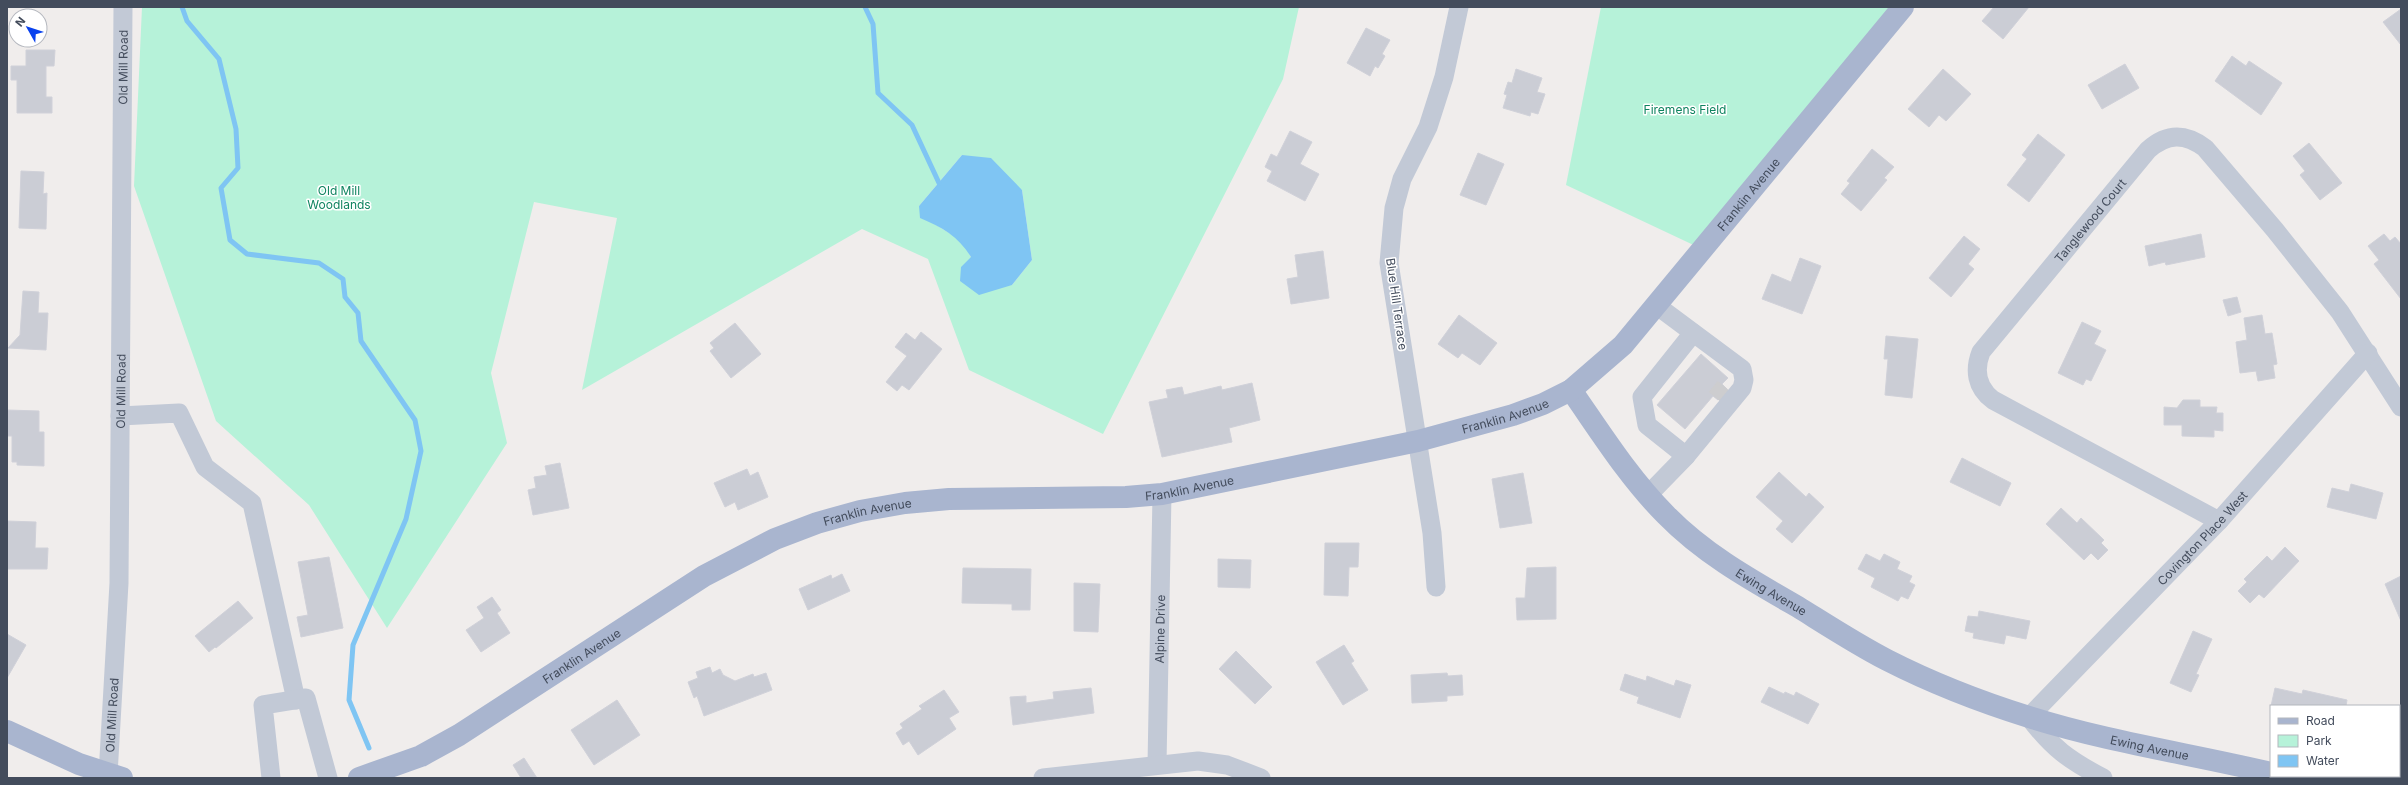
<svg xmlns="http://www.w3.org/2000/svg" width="2408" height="785" font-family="Inter,sans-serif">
  <rect width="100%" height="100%" fill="#f0edec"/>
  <g fill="#b6f2d9" fill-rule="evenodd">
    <path d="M142 7H1299L1283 79 1103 434 969 370 928 259 862 229 582 390 617 218 534 202 491 373 507 443 387 628 309 505 216 421 134 186ZM962 155 1022 190 1032 260 1012 285 971 257 962 241 933 223 919 206Z"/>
    <path d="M1601 7H1903L1702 249 1566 185Z"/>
  </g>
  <path fill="#7fc5f3" d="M962 155 991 158 1022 190 1032 260 1012 285 979 295 960 281 961 267 971 257C959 237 942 227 920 218L919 206Z"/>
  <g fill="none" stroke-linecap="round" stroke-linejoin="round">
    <g stroke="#7fc5f3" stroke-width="5">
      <path d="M182 7 187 21 219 59 236 129 238 168 221 188 230 240 247 254 319 263 343 279 345 297 358 313 361 341 415 420 421 451 406 519 353 645 349 700 369 748"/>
      <path d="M865 7 873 24 878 93 912 125 939 183"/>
    </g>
  </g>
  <g fill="#cbcdd5" stroke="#d0d1d9">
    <path d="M1994 7H2029L2003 39 1982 21Z"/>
    <path d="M2401 9V45L2383 22Z"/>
    <path d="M1366 28 1390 40 1382 54 1385 56 1378 68 1375 66 1370 76 1347 63Z"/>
    <path d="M26 50H55L54 66H46V97H52V113H17V80H11V66H26Z"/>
    <path d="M2232 56 2246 66 2249 61 2282 83 2261 115 2215 81Z"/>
    <path d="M2125 64 2139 88 2102 109 2088 85Z"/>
    <path d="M1516 69 1542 78 1537 92 1545 94 1538 114 1531 112 1530 116 1503 108 1507 95 1504 94 1508 82 1512 83Z"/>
    <path d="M1943 69 1971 94 1946 121 1939 115 1929 127 1908 109Z"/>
    <path d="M1290 131 1312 142 1300 164 1319 174 1305 201 1267 181 1272 171 1265 167 1271 154 1277 157Z"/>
    <path d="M2038 134 2065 155 2029 202 2007 185 2027 159 2022 155Z"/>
    <path d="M2309 143 2342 183 2320 200 2300 175 2305 171 2293 156Z"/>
    <path d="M1872 149 1894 167 1884 178 1887 180 1861 211 1841 194 1850 183 1847 181Z"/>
    <path d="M1478 153 1504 164 1486 205 1460 195Z"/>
    <path d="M21 171 44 172 43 194 47 193 46 229 19 228Z"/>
    <path d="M2201 234 2205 257 2166 265 2165 262 2149 266 2145 246Z"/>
    <path d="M2384 234 2390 241 2395 237 2401 244V299L2374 264 2379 260 2368 246Z"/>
    <path d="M1964 236 1980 249 1968 264 1974 269 1951 297 1929 278Z"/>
    <path d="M1323 251 1329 298 1291 304 1287 279 1298 277 1295 255Z"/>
    <path d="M1800 258 1821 266 1802 314 1762 299 1772 274 1791 282Z"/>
    <path d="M23 291 39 292 38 313H48L46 350 8 348 20 335Z"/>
    <path d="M2237 297 2241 312 2228 316 2223 300Z"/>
    <path d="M1459 315 1497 343 1480 365 1462 353 1458 358 1438 344Z"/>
    <path d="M2262 315 2265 334 2272 333 2277 364 2273 365 2275 378 2258 381 2256 371 2240 373 2236 342 2247 340 2244 318Z"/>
    <path d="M2082 322 2101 331 2094 344 2106 350 2091 381 2086 379 2083 385 2058 373Z"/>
    <path d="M735 323 761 354 731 378 710 351 714 348 710 343Z"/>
    <path d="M921 332 942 349 909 390 902 385 897 391 886 382 907 356 895 347 906 333 915 340Z"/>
    <path d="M1886 336 1918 339 1912 398 1885 395 1888 359H1884Z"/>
    <path d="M1701 354 1728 378 1722 384 1727 389 1718 400 1713 396 1685 429 1657 405Z"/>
    <path d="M1252 383 1260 420 1229 428 1232 442 1162 457 1149 402 1168 398 1166 390 1182 387 1184 395 1221 386 1222 390Z"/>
    <path d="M2183 400H2200V407H2217L2216 413H2223V431L2214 430V437L2182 436V425H2164V407L2177 408Z"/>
    <path d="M7 410 39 411V432H44V466L17 465V462H12V436H7Z"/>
    <path d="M1962 458 2011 483 2000 506 1950 482Z"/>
    <path d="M560 463 569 508 533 515 528 490 536 488 534 477 547 475 545 466Z"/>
    <path d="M747 469 750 476 758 472 768 497 738 510 735 502 725 507 714 483Z"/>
    <path d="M1779 472 1806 497 1809 493 1824 507 1792 543 1776 529 1783 521 1756 497Z"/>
    <path d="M1523 473 1532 523 1500 528 1492 479Z"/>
    <path d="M2351 484 2383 493 2376 519 2327 507 2332 488 2349 492Z"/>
    <path d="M2061 508 2077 523 2081 518 2104 540 2101 543 2108 550 2098 560 2091 553 2084 560 2046 524Z"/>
    <path d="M7 521 36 522 35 548H48L47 569H7Z"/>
    <path d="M1325 543H1359L1358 567H1349L1348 596 1324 595Z"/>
    <path d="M2285 547 2299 561 2264 598 2259 594 2250 603 2238 591 2247 582 2244 579 2267 556 2272 561Z"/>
    <path d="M1866 554 1880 561 1884 554 1900 562 1897 569 1912 576 1909 582 1915 585 1908 599 1901 596 1898 601 1871 587 1875 578 1858 569Z"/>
    <path d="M329 557 343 628 301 637 297 617 308 615 298 562Z"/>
    <path d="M1218 559 1251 560 1250 588 1218 587Z"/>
    <path d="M1556 567V619L1517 620 1516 598H1525L1527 568Z"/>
    <path d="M963 568 1031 569 1030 610H1012V604L962 603Z"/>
    <path d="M842 574 850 591 808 610 799 589 831 575 832 579Z"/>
    <path d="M2401 576V621L2385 584Z"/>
    <path d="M1074 583 1100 584 1098 632 1074 631Z"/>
    <path d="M492 597 501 610 497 613 510 633 481 652 466 630 484 618 477 607Z"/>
    <path d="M238 601 253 618 216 648 215 647 209 652 195 636Z"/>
    <path d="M1979 611 2030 621 2026 639 2006 635 2004 644 1973 638 1974 633 1965 631 1968 616 1978 617Z"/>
    <path d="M2193 631 2212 639 2196 674 2199 675 2191 692 2170 683Z"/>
    <path d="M7 634 26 645 7 678Z"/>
    <path d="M1344 645 1354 661 1351 663 1368 690 1343 705 1316 662Z"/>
    <path d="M1236 651 1272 687 1255 704 1219 669Z"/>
    <path d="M710 667 712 673 720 669 723 675 735 681 753 674 754 677 766 673 772 690 704 716 697 696 694 698 688 682 698 678 696 672Z"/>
    <path d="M1447 673 1448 676 1462 675 1463 695 1447 696V701L1412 703 1411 675Z"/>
    <path d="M1625 674 1646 681 1647 676 1674 686 1676 680 1691 685 1680 718 1637 703 1639 697 1620 690Z"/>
    <path d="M1769 687 1784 694 1785 692 1794 696 1796 692 1819 704 1808 724 1761 702Z"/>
    <path d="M1091 688 1094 713 1013 725 1010 697 1026 696V703L1054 699 1053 692Z"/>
    <path d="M2275 688 2302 694 2303 690 2347 700 2346 706H2271Z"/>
    <path d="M944 690 959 712 949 718 956 729 918 755 909 741 903 745 896 733 903 728 900 724 922 709 919 706Z"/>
    <path d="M617 700 640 735 594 765 571 730Z"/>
    <path d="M524 758 537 778H521L513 765Z"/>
  </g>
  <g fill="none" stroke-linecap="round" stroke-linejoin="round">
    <path stroke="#cdcdcf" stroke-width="19" stroke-dasharray="19 10" stroke-linecap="butt" d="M1716 398 1725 387"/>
    <g stroke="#c2c9d6" stroke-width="19">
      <path d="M120 416 179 413 205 467 252 503 296 700"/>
      <path d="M1686 456 1647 425 1642 397 1693 333"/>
      <path d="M1648 495 1686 456 1742 388 1744 380 1742 369 1656 305"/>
      <path id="s1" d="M2219 521 1993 400C1976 387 1974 370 1981 352L2148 150C2167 133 2185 133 2205 148L2275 230 2340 312 2401 407"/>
      <path d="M1436 587 1432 533 1389 263 1394 208 1402 179 1428 127 1444 77 1459 7"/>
      <path id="s2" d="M1157 765 1162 494"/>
      <path id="s3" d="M108 775 119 583 123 7"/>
      <path d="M271 778 263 705 306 698 328 778"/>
      <path d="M1043 778 1198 761 1227 765 1261 778"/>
      <path id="s4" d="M2103 778C2069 760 2052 748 2029 717L2219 521 2368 353"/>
    </g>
    <g stroke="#a9b5cf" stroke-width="22">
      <path id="s5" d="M1571 390C1601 433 1629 478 1666 515 1704 554 1751 580 1798 607 1827 625 1856 644 1887 660 1932 683 1981 702 2029 717 2108 742 2191 754 2271 773"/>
      <path d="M7 731 79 764 122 778"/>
      <path d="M2284 776 2292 778"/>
      <path id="s6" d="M359 778 421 756 459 735 704 576 775 539 817 523 860 511 905 503 949 499 1126 497 1162 494 1418 441 1513 415 1543 404 1571 390 1623 345 1903 7"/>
    </g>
  </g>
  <g text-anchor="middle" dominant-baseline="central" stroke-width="3" stroke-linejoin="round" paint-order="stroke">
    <g font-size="12" fill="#434c5c" stroke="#fff">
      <text stroke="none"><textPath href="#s3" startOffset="708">Old Mill Road</textPath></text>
      <text stroke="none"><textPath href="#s6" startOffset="1562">Franklin Avenue</textPath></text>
      <text stroke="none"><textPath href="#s1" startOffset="481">Tanglewood Court</textPath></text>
      <text transform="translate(1397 304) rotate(82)">Blue Hill Terrace</text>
      <text stroke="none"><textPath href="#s3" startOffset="384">Old Mill Road</textPath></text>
      <text stroke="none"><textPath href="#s6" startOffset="1226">Franklin Avenue</textPath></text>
      <text stroke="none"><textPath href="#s6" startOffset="902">Franklin Avenue</textPath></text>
      <text stroke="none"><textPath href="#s6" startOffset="578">Franklin Avenue</textPath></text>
      <text stroke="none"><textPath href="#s4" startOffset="346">Covington Place West</textPath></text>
      <text stroke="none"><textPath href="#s5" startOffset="288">Ewing Avenue</textPath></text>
      <text stroke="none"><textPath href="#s2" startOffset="136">Alpine Drive</textPath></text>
      <text stroke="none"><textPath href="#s6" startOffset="255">Franklin Avenue</textPath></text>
      <text stroke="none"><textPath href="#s3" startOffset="60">Old Mill Road</textPath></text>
      <text stroke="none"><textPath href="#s5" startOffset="700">Ewing Avenue</textPath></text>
    </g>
    <g font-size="12" fill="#0e835f" stroke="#fff">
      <text x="1685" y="109">Firemens Field</text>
      <text x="339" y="190">Old Mill<tspan x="339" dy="14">Woodlands</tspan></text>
    </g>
  </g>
  <rect width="2408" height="785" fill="none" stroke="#434c5c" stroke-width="16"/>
  <rect x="2270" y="705" width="130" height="72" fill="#ffffff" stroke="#b4b7be"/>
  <rect x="2278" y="718" width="20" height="6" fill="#a9b5cf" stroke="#b4b7be"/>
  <text x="2306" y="725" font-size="12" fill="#434c5c">Road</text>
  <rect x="2278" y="735" width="20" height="12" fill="#b6f2d9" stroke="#b4b7be"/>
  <text x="2306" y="745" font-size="12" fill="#434c5c">Park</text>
  <rect x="2278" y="755" width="20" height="12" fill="#7fc5f3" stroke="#b4b7be"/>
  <text x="2306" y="765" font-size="12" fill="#434c5c">Water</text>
  <g transform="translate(28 28) rotate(309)"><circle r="19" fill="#ffffff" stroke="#b4b7be"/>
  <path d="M0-3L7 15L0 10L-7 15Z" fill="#0941ee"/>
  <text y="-6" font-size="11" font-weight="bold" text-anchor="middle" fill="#434c5c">N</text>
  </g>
</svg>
